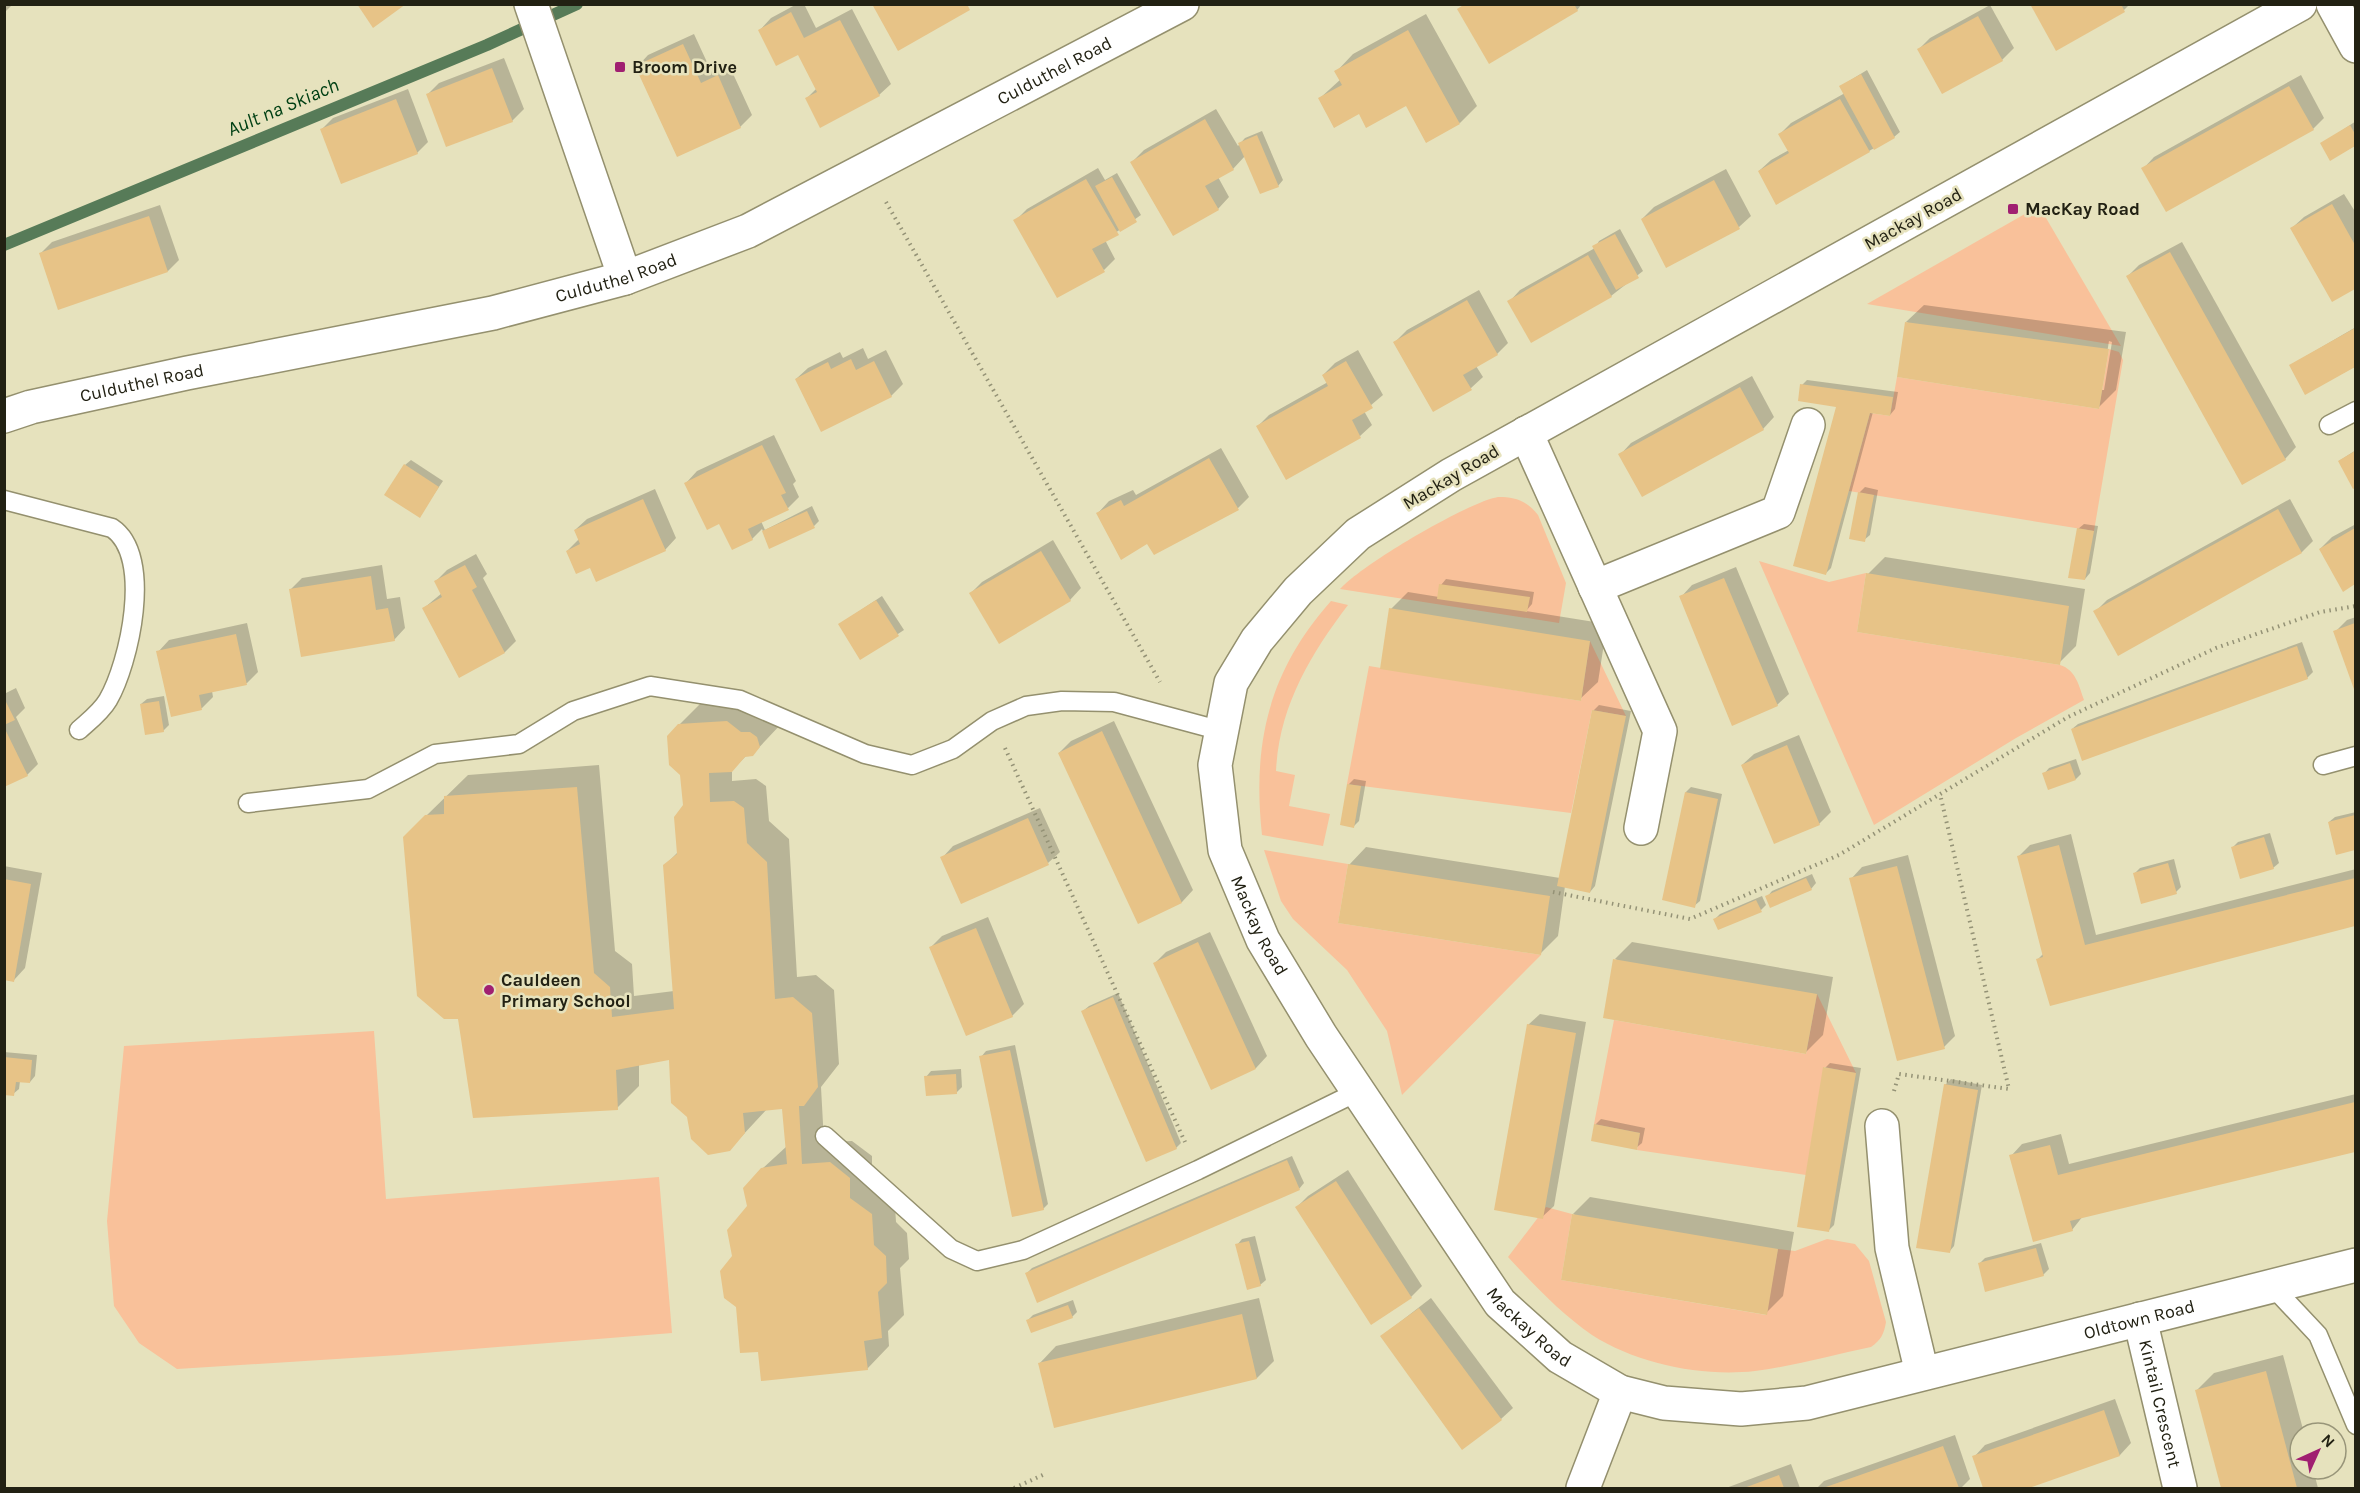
<svg xmlns="http://www.w3.org/2000/svg" width="2360" height="1493" font-family="Karla,sans-serif">
  <rect width="100%" height="100%" fill="#e6e2bd"/>
  <g fill="#f9c19a">
    <path d="M2039 206 2121 346 1867 304Z"/>
    <path d="M2109 349 2119 352 2123 360 2094 531 1849 491 1870 413 1890 416 1897 377 2099 409Z"/>
    <path d="M1498 497C1516 497 1527 501 1538 515L1566 583 1559 623 1340 589C1361 565 1468 502 1498 497Z"/>
    <path d="M1759 561 1829 582 1866 573 1857 632 2060 665C2076 670 2079 686 2084 700L2016 738 1874 825Z"/>
    <path d="M1331 601 1348 605C1310 655 1279 707 1276 771L1295 775 1289 806 1330 814 1323 846 1262 835C1252 743 1269 671 1331 601Z"/>
    <path d="M1590 641 1626 716 1592 710 1571 813 1347 784 1369 666 1581 701Z"/>
    <path d="M1264 850 1348 864 1338 923 1541 955 1402 1095 1387 1031 1347 970 1293 919 1281 901Z"/>
    <path d="M1817 994 1856 1073 1824 1067 1806 1175 1637 1150 1640 1133 1594 1124 1614 1020 1806 1054Z"/>
    <path d="M374 1031 386 1199 659 1177 672 1333 399 1355 177 1369 139 1343 114 1306 107 1221 124 1046Z"/>
    <path d="M1546 1207 1572 1214 1561 1280 1766 1315 1778 1249 1795 1251 1827 1239 1855 1244 1869 1261 1886 1322C1884 1334 1881 1340 1871 1347 1833 1355 1794 1366 1755 1371 1702 1377 1637 1364 1592 1335 1560 1313 1534 1285 1508 1257Z"/>
  </g>
  <g fill="#0003" fill-rule="evenodd">
    <path d="M4 4H13L4 13Z"/>
    <path d="M797 4H804L816 28 852 9 891 84 879 95 806 99 817 88 799 53 760 30 771 18Z"/>
    <path d="M1464 4H1582L1577 10Z"/>
    <path d="M2032 4H2130L2124 10Z"/>
    <path d="M1990 5 2014 48 2002 60 1919 49 1930 38Z"/>
    <path d="M1426 14 1477 106 1460 123 1406 104 1319 99 1341 79 1336 72 1353 54Z"/>
    <path d="M694 34 712 73 729 65 752 115 740 127 678 155 637 67 648 55Z"/>
    <path d="M504 58 524 109 512 121 428 94 439 83Z"/>
    <path d="M1867 70 1900 132 1894 137 1869 151 1759 171 1771 160 1789 150 1780 134 1791 123 1845 93 1841 86Z"/>
    <path d="M2301 75 2324 118 2313 129 2143 169 2154 157Z"/>
    <path d="M408 89 428 142 417 153 322 129 333 118Z"/>
    <path d="M1216 109 1238 146 1245 138 1262 131 1283 180 1278 186 1245 156 1233 169 1218 177 1229 197 1218 209 1132 162 1144 150Z"/>
    <path d="M2356 121V145L2331 159 2322 144Z"/>
    <path d="M1098 168 1105 180 1117 173 1141 215 1105 240 1115 259 1104 270 1015 221 1027 209Z"/>
    <path d="M1726 169 1751 216 1739 227 1667 266 1642 219 1654 207Z"/>
    <path d="M2344 194 2356 213V287L2333 300 2292 228 2304 217Z"/>
    <path d="M160 205 179 260 168 271 40 254 52 242Z"/>
    <path d="M1620 229 1643 271 1611 296 1509 302 1520 290 1595 248 1599 241Z"/>
    <path d="M2182 242 2296 447 2285 459 2128 276 2139 265Z"/>
    <path d="M1479 290 1508 343 1497 354 1476 366 1483 377 1471 388 1433 410 1395 342 1407 330Z"/>
    <path d="M1924 305 2126 332 2116 390 2099 407 1906 322ZM2109 341 2112 342 2104 390H2101Z"/>
    <path d="M2356 327V366L2306 393 2291 365Z"/>
    <path d="M863 348 868 359 886 350 903 384 891 396 796 379 808 368 840 352 843 358Z"/>
    <path d="M1358 350 1383 395 1364 411 1372 425 1360 436 1286 478 1258 426 1269 415 1328 382 1323 375 1335 363Z"/>
    <path d="M1752 376 1774 417 1763 429 1620 455 1631 443Z"/>
    <path d="M1807 380 1898 392 1895 409 1890 415 1873 412 1831 568 1826 573 1838 406 1802 385Z"/>
    <path d="M774 435 796 481 793 484 799 497 788 508 761 521 765 530 812 506 819 521 814 526 770 547 762 529 752 539 720 522 686 483 697 471Z"/>
    <path d="M1221 448 1249 497 1238 508 1147 542 1098 513 1109 501 1133 490 1136 495Z"/>
    <path d="M2356 450V486L2353 487 2339 461Z"/>
    <path d="M411 460 443 481 419 516 405 465Z"/>
    <path d="M1865 487 1878 490 1870 535 1864 540 1859 493Z"/>
    <path d="M655 489 676 538 665 550 591 566 567 551 579 539 575 530 587 519Z"/>
    <path d="M2290 499 2313 541 2302 552 2118 654 2095 612 2107 600Z"/>
    <path d="M2084 524 2098 526 2090 573 2085 579 2078 529Z"/>
    <path d="M2356 524V583L2343 590 2320 549 2332 537Z"/>
    <path d="M1053 540 1081 588 1070 600 971 593 982 582Z"/>
    <path d="M476 554 487 574 483 578 516 641 505 652 460 676 424 608 442 593 436 581 447 570Z"/>
    <path d="M1885 557 2085 589 2076 646 2059 663 1868 574Z"/>
    <path d="M382 565 387 599 400 597 405 628 394 640 291 589 302 578Z"/>
    <path d="M1736 567 1789 694 1777 705 1681 597 1692 585Z"/>
    <path d="M1446 579 1534 592 1532 604 1526 611 1607 624 1598 682 1580 699 1391 609 1408 592 1439 597 1441 585Z"/>
    <path d="M882 596 904 630 861 658 840 624Z"/>
    <path d="M2356 617V688L2335 632 2347 620Z"/>
    <path d="M247 623 258 672 247 683 212 691 213 697 202 708 172 715 158 652 169 640Z"/>
    <path d="M2302 642 2313 672 2307 678 2072 729 2078 724Z"/>
    <path d="M16 688 25 708 16 717 38 764 27 775 4 785V694Z"/>
    <path d="M164 696 169 725 163 731 141 704 147 699Z"/>
    <path d="M750 700 782 723 752 755 746 756 732 770V781L756 779 766 786 769 821 789 839 797 977 816 975 834 990 839 1064 821 1087 824 1142 852 1141 872 1156V1176L894 1191 896 1222 907 1233 909 1259 900 1268 904 1315 888 1331 889 1346 867 1369 759 1350 734 1257 762 1169 787 1146 784 1107 767 1109 729 1150 689 1116 670 1058 639 1064V1086L617 1108 426 816 468 775 599 765 615 951 632 964 634 996 674 991 665 865 678 852 684 805 679 725 702 702Z"/>
    <path d="M1599 705 1631 711 1595 886 1590 892 1565 886 1558 936 1541 953 1349 865 1366 847 1560 878 1593 711Z"/>
    <path d="M1114 721 1193 890 1182 902 1139 922 1059 753 1071 741Z"/>
    <path d="M1799 735 1831 812 1819 824 1742 765 1754 754Z"/>
    <path d="M2076 759 2081 774 2076 779 2044 774 2049 768Z"/>
    <path d="M1354 779 1366 781 1359 821 1354 826 1348 785Z"/>
    <path d="M1691 787 1722 794 1700 901 1694 906 1686 792Z"/>
    <path d="M1040 808 1060 852 1048 863 942 858 953 846Z"/>
    <path d="M2356 812V848L2337 853 2329 822 2335 817Z"/>
    <path d="M2270 833 2279 863 2273 868 2233 847 2238 842Z"/>
    <path d="M2071 834 2096 935 2356 869V924L2051 1004 2038 959 2044 953 2019 856 2030 845Z"/>
    <path d="M1908 855 1955 1036 1944 1047 1851 879 1862 867Z"/>
    <path d="M2174 859 2181 887 2176 892 2134 874 2140 868Z"/>
    <path d="M4 866 42 873 25 968 14 980 4 978Z"/>
    <path d="M1812 874 1816 883 1811 889 1767 897 1772 891Z"/>
    <path d="M1762 896 1766 905 1761 910 1715 919 1720 914Z"/>
    <path d="M988 917 1024 1004 1012 1016 931 947 942 936Z"/>
    <path d="M1210 932 1267 1056 1256 1068 1212 1088 1155 963 1166 952Z"/>
    <path d="M1632 942 1833 977 1823 1035 1806 1052 1615 959Z"/>
    <path d="M1118 993 1181 1143 1176 1148 1083 1011 1089 1006Z"/>
    <path d="M1540 1014 1586 1022 1554 1206 1542 1217 1528 1025Z"/>
    <path d="M1015 1045 1048 1204 1043 1209 981 1057 986 1051Z"/>
    <path d="M4 1052 37 1055 35 1076 30 1082 20 1081 19 1089 13 1094H4Z"/>
    <path d="M1830 1063 1861 1068 1834 1225 1828 1231 1825 1068Z"/>
    <path d="M961 1069 962 1087 956 1093 926 1077 931 1071Z"/>
    <path d="M1951 1079 1982 1085 1954 1246 1949 1252 1945 1085Z"/>
    <path d="M2356 1094V1151L2083 1216 2072 1230 2011 1156 2022 1144 2061 1134 2069 1164Z"/>
    <path d="M1601 1119 1645 1128 1642 1143 1636 1148 1595 1125Z"/>
    <path d="M1292 1156 1304 1183 1299 1189 1026 1274 1032 1268Z"/>
    <path d="M1348 1170 1422 1286 1411 1297 1297 1207 1308 1196Z"/>
    <path d="M1590 1197 1794 1232 1783 1296 1766 1313 1573 1214Z"/>
    <path d="M1255 1236 1266 1280 1260 1285 1237 1245 1242 1239Z"/>
    <path d="M2041 1243 2049 1269 2043 1275 1979 1264 1985 1258Z"/>
    <path d="M1259 1298 1274 1361 1257 1378 1039 1364 1056 1346Z"/>
    <path d="M1431 1298 1513 1408 1501 1419 1382 1336Z"/>
    <path d="M1073 1300 1077 1312 1072 1317 1028 1320 1033 1315Z"/>
    <path d="M2283 1355 2304 1433H2300V1469H2313L2318 1488H2222L2197 1390 2214 1373Z"/>
    <path d="M2115 1399 2131 1443 2120 1455 2024 1488H1985L1974 1457 1985 1445Z"/>
    <path d="M1955 1435 1970 1479 1961 1488H1817L1824 1481Z"/>
    <path d="M1791 1464 1800 1488H1726Z"/>
  </g>
  <g fill="none" stroke-linecap="round" stroke-linejoin="round">
    <path stroke="#577b58" stroke-width="12" d="M4 245 487 45 577 4"/>
  </g>
  <g fill="#e7c387">
    <path d="M357 4H406L373 28Z"/>
    <path d="M872 4H967L970 10 898 51Z"/>
    <path d="M1465 4H1574L1578 11 1489 64 1457 9Z"/>
    <path d="M2030 4H2121L2125 12 2056 51Z"/>
    <path d="M791 12 804 38 840 20 880 96 820 128 805 98 817 92 798 55 776 66 758 30Z"/>
    <path d="M1978 16 2003 61 1942 94 1917 49Z"/>
    <path d="M1408 30 1460 124 1426 143 1406 106 1366 128 1359 114 1334 128 1318 98 1342 85 1334 71Z"/>
    <path d="M683 44 701 83 718 75 741 128 677 157 635 66Z"/>
    <path d="M492 68 513 122 446 147 426 94Z"/>
    <path d="M1861 74 1895 138 1874 150 1839 86Z"/>
    <path d="M2289 86 2314 130 2166 212 2141 168Z"/>
    <path d="M396 99 418 154 341 184 320 129Z"/>
    <path d="M1840 99 1870 152 1776 205 1758 171 1789 153 1778 134Z"/>
    <path d="M1205 119 1234 170 1205 186 1219 210 1173 236 1130 162Z"/>
    <path d="M2350 125 2355 134V146L2330 161 2320 143Z"/>
    <path d="M1257 135 1279 187 1260 194 1238 143Z"/>
    <path d="M1112 177 1137 222 1120 232 1095 186Z"/>
    <path d="M1086 179 1119 235 1092 249 1105 272 1057 298 1013 220Z"/>
    <path d="M1714 180 1740 229 1666 268 1641 219Z"/>
    <path d="M2332 204 2355 245V289L2332 302 2290 228Z"/>
    <path d="M149 216 168 272 58 310 39 253Z"/>
    <path d="M1615 234 1639 278 1616 290 1592 246Z"/>
    <path d="M2170 252 2286 460 2242 485 2126 276Z"/>
    <path d="M1588 255 1612 297 1531 343 1507 301Z"/>
    <path d="M1467 300 1498 355 1463 375 1472 390 1433 412 1393 342Z"/>
    <path d="M1905 322 2109 349 2099 409 1897 377Z"/>
    <path d="M2355 328V367L2305 395 2289 365Z"/>
    <path d="M851 359 856 370 874 361 892 397 821 432 795 379 828 362 831 369Z"/>
    <path d="M1346 361 1373 408 1352 420 1361 438 1286 480 1256 426 1328 386 1322 375Z"/>
    <path d="M1800 384 1893 397 1890 416 1870 413 1826 575 1793 566 1836 407 1798 401Z"/>
    <path d="M1740 387 1764 430 1642 497 1618 454Z"/>
    <path d="M762 445 786 493 781 495 789 510 748 529 753 540 732 550 719 524 707 530 684 483Z"/>
    <path d="M2355 451V488L2353 489 2338 461Z"/>
    <path d="M1209 458 1239 510 1154 555 1147 544 1121 560 1096 513 1121 500 1124 506Z"/>
    <path d="M404 464 439 487 420 518 384 495Z"/>
    <path d="M1858 492 1874 495 1865 542 1849 539Z"/>
    <path d="M643 499 666 551 596 582 590 568 576 574 566 551 580 544 574 530Z"/>
    <path d="M2278 509 2302 553 2118 656 2093 611Z"/>
    <path d="M807 511 815 528 769 549 762 531Z"/>
    <path d="M2077 528 2094 531 2085 580 2068 578Z"/>
    <path d="M2355 528V584L2343 592 2319 549Z"/>
    <path d="M1041 551 1071 601 999 644 969 593Z"/>
    <path d="M465 565 477 587 472 590 505 653 459 678 422 608 442 597 434 581Z"/>
    <path d="M1866 573 2069 606 2060 665 1857 632Z"/>
    <path d="M371 576 376 610 388 608 395 641 301 657 289 589Z"/>
    <path d="M1724 578 1778 706 1732 726 1679 596Z"/>
    <path d="M1439 584 1530 597 1527 612 1437 599Z"/>
    <path d="M876 600 899 636 860 660 838 624Z"/>
    <path d="M1389 608 1590 641 1581 701 1380 669Z"/>
    <path d="M2355 623V692L2333 631Z"/>
    <path d="M236 634 247 685 199 695 202 710 171 717 156 651Z"/>
    <path d="M2297 646 2308 679 2082 761 2071 729Z"/>
    <path d="M4 698 15 720 4 725Z"/>
    <path d="M159 701 164 732 145 735 140 704Z"/>
    <path d="M1592 710 1626 716 1590 893 1557 886Z"/>
    <path d="M727 721 741 732H750L757 737 760 747 753 756 745 757 732 772 709 773 710 802 734 801 744 808 747 843 767 862 775 999 793 997 812 1013 818 1087 804 1106H799L802 1164 830 1162 850 1178V1198L872 1214 874 1245 886 1256 887 1283 878 1292 882 1338 864 1341 868 1370 761 1381 758 1352 740 1353 736 1307 724 1298 720 1271 732 1256 727 1230 747 1206 743 1188 761 1168 787 1164 782 1109 743 1113 745 1133 730 1151 708 1155 691 1139 687 1117 671 1103 669 1060 616 1070 618 1110 473 1118 458 1019H444L417 996 403 837 425 815 444 814V796L577 787 594 973 610 987 612 1017 674 1009 663 865 677 854 674 817 683 805 680 775 669 765 667 736 678 724Z"/>
    <path d="M4 727 28 776 4 787Z"/>
    <path d="M1102 731 1182 903 1138 924 1058 753Z"/>
    <path d="M1787 745 1820 825 1774 844 1741 765Z"/>
    <path d="M2070 763 2076 780 2048 790 2042 773Z"/>
    <path d="M1347 784 1361 786 1354 828 1340 825Z"/>
    <path d="M1685 792 1718 799 1695 908 1662 900Z"/>
    <path d="M2355 815V850L2336 855 2328 822Z"/>
    <path d="M1028 818 1049 865 961 904 940 857Z"/>
    <path d="M2264 837 2274 869 2240 879 2231 847Z"/>
    <path d="M2059 845 2085 945 2355 878V926L2050 1006 2036 959 2043 957 2017 856Z"/>
    <path d="M2168 863 2177 894 2141 904 2133 873Z"/>
    <path d="M1348 864 1550 896 1541 955 1338 923Z"/>
    <path d="M1897 866 1945 1049 1897 1061 1849 878Z"/>
    <path d="M1806 878 1812 890 1770 908 1765 896Z"/>
    <path d="M4 879 31 884 14 982 4 980Z"/>
    <path d="M1756 900 1762 912 1718 930 1713 919Z"/>
    <path d="M976 928 1013 1017 966 1036 929 947Z"/>
    <path d="M1198 942 1256 1069 1211 1090 1153 963Z"/>
    <path d="M1613 959 1817 994 1806 1054 1603 1018Z"/>
    <path d="M1113 997 1177 1149 1146 1162 1081 1011Z"/>
    <path d="M1527 1024 1576 1033 1543 1219 1494 1210Z"/>
    <path d="M1010 1050 1044 1210 1012 1217 979 1056Z"/>
    <path d="M4 1057 32 1060 30 1083 16 1082 14 1096 4 1095Z"/>
    <path d="M1823 1067 1856 1073 1829 1232 1797 1227Z"/>
    <path d="M956 1074 957 1094 926 1096 924 1076Z"/>
    <path d="M1944 1084 1978 1090 1950 1253 1916 1248Z"/>
    <path d="M2355 1102V1152L2070 1221 2073 1231 2033 1242 2009 1155 2050 1145 2058 1175Z"/>
    <path d="M1594 1124 1640 1133 1637 1150 1591 1141Z"/>
    <path d="M1287 1160 1300 1190 1037 1303 1025 1273Z"/>
    <path d="M1336 1181 1412 1298 1371 1325 1295 1207Z"/>
    <path d="M1572 1214 1778 1249 1767 1315 1561 1280Z"/>
    <path d="M1249 1241 1261 1286 1247 1290 1235 1244Z"/>
    <path d="M2036 1248 2044 1276 1985 1292 1978 1263Z"/>
    <path d="M1068 1305 1073 1318 1031 1333 1026 1320Z"/>
    <path d="M1419 1308 1502 1420 1462 1450 1380 1336Z"/>
    <path d="M1242 1314 1257 1379 1054 1428 1038 1363Z"/>
    <path d="M2266 1371 2297 1488H2221L2195 1390Z"/>
    <path d="M2104 1410 2120 1456 2029 1488H1983L1972 1456Z"/>
    <path d="M1943 1446 1959 1488H1823Z"/>
    <path d="M1779 1475 1784 1488H1744Z"/>
  </g>
  <g fill="none" stroke-linecap="round" stroke-linejoin="round">
    <g stroke="#94906e" stroke-width="21">
      <g id="service">
        <path d="M2329 425 2356 411"/>
        <path d="M4 500 112 528C154 556 129 664 108 700 101 712 89 721 79 730"/>
        <path d="M2323 765 2356 756"/>
        <path d="M248 803 368 789 435 754 519 744 573 711 650 686 740 700 865 754 912 765 953 749 992 721 1026 706 1062 701 1114 702 1222 731"/>
        <path d="M825 1136 951 1249 977 1261 1023 1250 1198 1170 1357 1092"/>
        <path d="M2272 1286 2318 1335 2356 1425"/>
      </g>
    </g>
    <g stroke="#94906e" stroke-width="36">
      <g id="minor">
        <path d="M531 4 625 278"/>
        <path id="s1" d="M2300 4 1451 475 1358 534 1298 591 1257 640 1231 683 1215 765 1225 850 1263 940 1321 1036 1500 1303 1560 1357 1620 1392 1664 1403 1741 1409 1807 1403 2356 1265"/>
        <path d="M2333 4 2356 46"/>
        <path d="M1526 433 1660 731 1641 828"/>
        <path d="M1595 587 1778 512 1808 425"/>
        <path d="M1882 1126 1892 1248 1922 1373"/>
        <path id="s2" d="M2140 1319 2180 1488"/>
        <path d="M1583 1488 1620 1392"/>
      </g>
    </g>
    <g stroke="#94906e" stroke-width="36">
      <g id="secondary">
        <path id="s3" d="M4 416 31 407 187 373 493 313 625 278 748 231 1182 4"/>
      </g>
    </g>
    <g stroke="#949276" stroke-width="4" stroke-dasharray="1.5 4.5" stroke-linecap="butt">
      <path d="M886 202 1160 682"/>
      <path d="M1005 748 1185 1142"/>
      <path d="M1553 892 1690 919 1839 855 2068 717 2216 648 2320 612 2356 606"/>
      <path d="M1894 1091 1899 1074 2009 1089 1940 794"/>
      <path d="M1014 1488 1045 1474"/>
    </g>
    <use href="#service" stroke="#fff" stroke-width="18"/>
    <use href="#minor" stroke="#fff" stroke-width="33"/>
    <use href="#secondary" stroke="#fff" stroke-width="33"/>
  </g>
  <g fill="#a01f71" stroke="#e6e2bd" stroke-width="2">
    <rect x="614" y="61" width="12" height="12" rx="3"/>
    <rect x="2007" y="203" width="12" height="12" rx="3"/>
    <circle cx="489" cy="990" r="6"/>
  </g>
  <g text-anchor="middle" dominant-baseline="central" stroke-width="5" stroke-linejoin="round" paint-order="stroke">
    <g font-size="18" font-weight="bold" fill="#222113" stroke="#e6e2bd" text-anchor="start">
      <text x="632" y="67">Broom Drive</text>
      <text x="2025" y="209">MacKay Road</text>
      <text x="501" y="980">Cauldeen<tspan x="501" dy="21">Primary School</tspan></text>
    </g>
    <g font-size="18" fill="#222113" stroke="#e6e2bd">
      <text stroke="none"><textPath href="#s3" startOffset="1114">Culduthel Road</textPath></text>
      <text transform="translate(1913 219) rotate(-29)">Mackay Road</text>
      <text stroke="none"><textPath href="#s3" startOffset="628">Culduthel Road</textPath></text>
      <text stroke="none"><textPath href="#s3" startOffset="142">Culduthel Road</textPath></text>
      <text transform="translate(1451 477) rotate(-31)">Mackay Road</text>
      <text stroke="none"><textPath href="#s1" startOffset="1530">Mackay Road</textPath></text>
      <text stroke="none"><textPath href="#s1" startOffset="2660">Oldtown Road</textPath></text>
      <text stroke="none"><textPath href="#s1" startOffset="2016">Mackay Road</textPath></text>
      <text stroke="none"><textPath href="#s2" startOffset="87">Kintail Crescent</textPath></text>
    </g>
    <g font-size="20" font-style="italic" fill="#004014" stroke="#e6e2bd">
      <text transform="translate(283 107) rotate(-23)">Ault na Skiach</text>
    </g>
  </g>
  <rect width="2360" height="1493" fill="none" stroke="#222113" stroke-width="12"/>
  <g transform="translate(2318 1451) rotate(45)"><circle r="28" fill="#e6e2bd" stroke="#989579" stroke-width="1.5"/>
  <path d="M0-4.5L10 22L0 15L-10 22Z" fill="#a01f71"/>
  <text y="-9" font-size="16" font-weight="bold" text-anchor="middle" fill="#222113">N</text>
  </g>
</svg>
